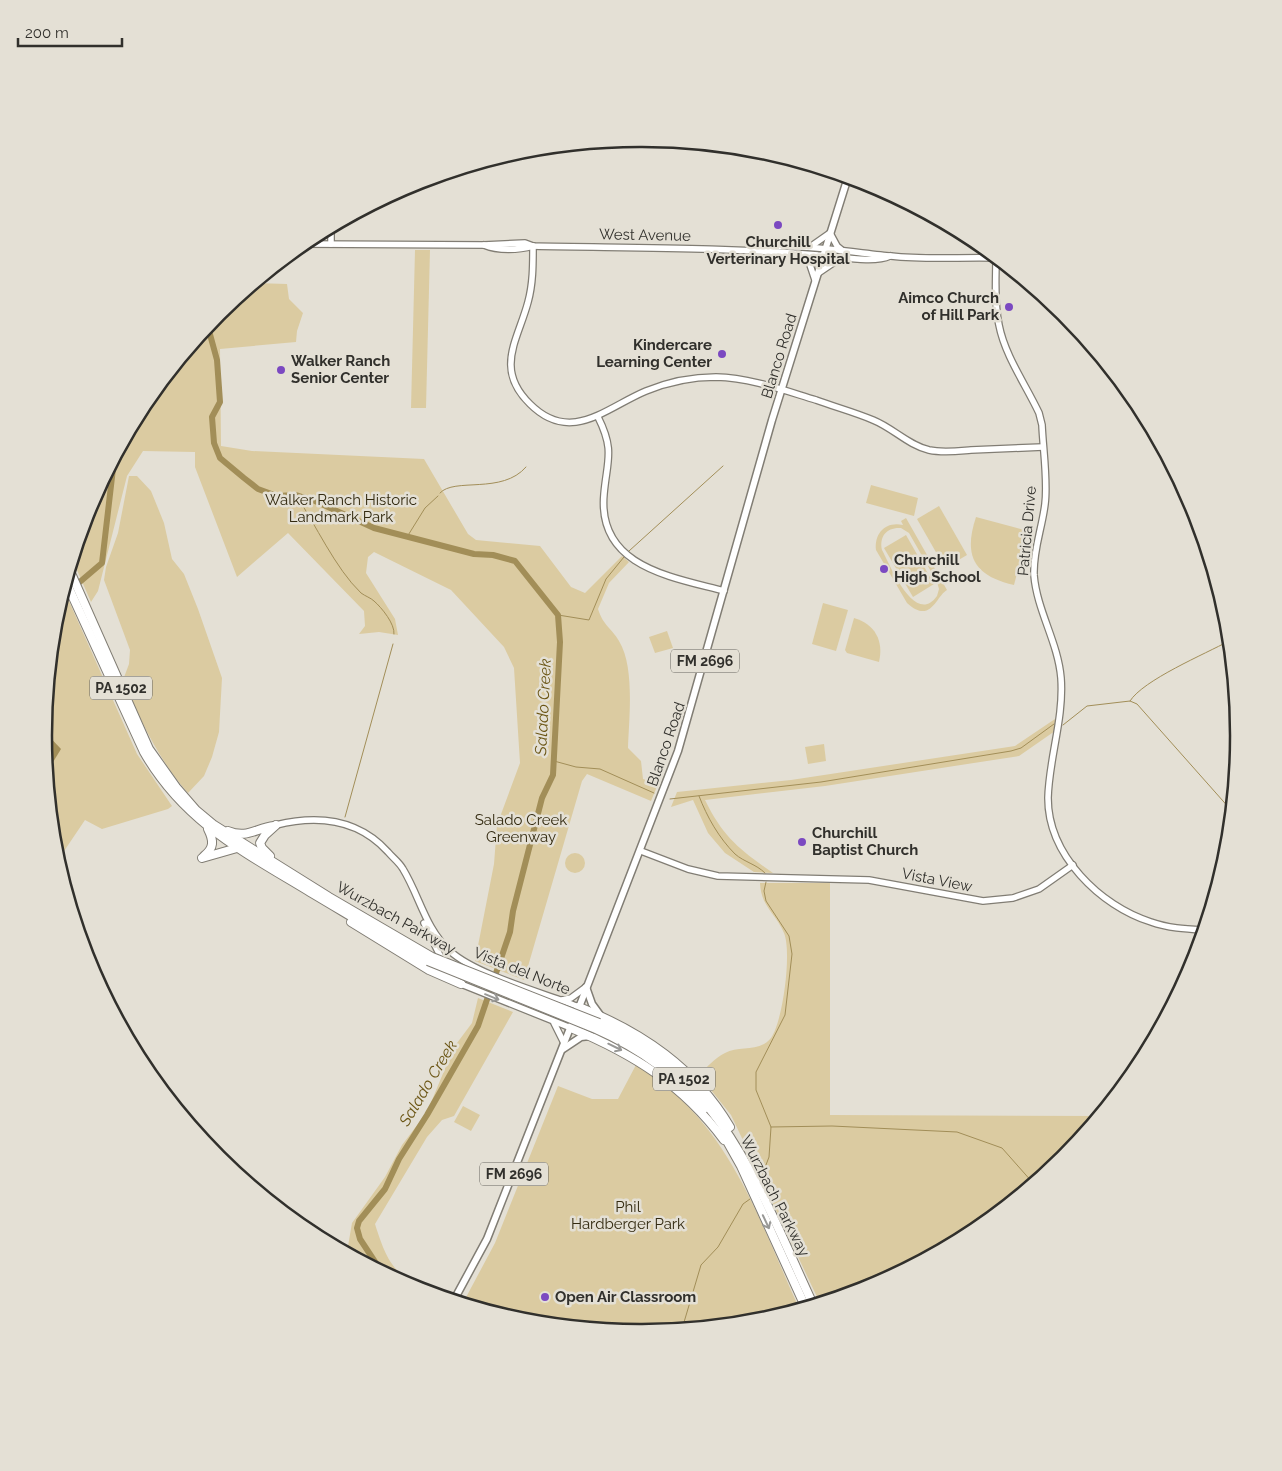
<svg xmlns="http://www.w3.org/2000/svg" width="1282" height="1471" font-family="Raleway,sans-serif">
  <rect width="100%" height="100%" fill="#e4e0d5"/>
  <g fill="#dbcba1" fill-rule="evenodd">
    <path d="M415 250H430L426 408H411Z"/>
    <path d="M255 283 287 284 289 299 303 313 297 331 296 342 220 349 221 446 252 451 424 459 468 534 476 540 540 546 571 587 585 593 622 556 629 562 609 583 598 609C604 627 611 627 619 641 635 667 629 718 628 748L641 761 643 779 658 784 651 801 587 774 582 781 524 980 475 961 494 864 497 825 520 763 514 668 504 647 451 590 374 552 368 557 366 573 395 619 398 635 379 632 359 634 365 626 364 611 288 533 237 577 195 467V452L143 451 127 476 98 591 91 602 73 561 89 507 145 403 219 313Z"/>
    <path d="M129 476H137L151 491 164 523 172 559 184 574 198 609 222 678 219 732 212 757 204 776 188 793C158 759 141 721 123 680L129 664 130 650 104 580 106 567 118 533Z"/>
    <path d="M871 485 918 498 914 516 866 503Z"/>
    <path d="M939 506 967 555 945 568 917 519Z"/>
    <path d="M976 517 1028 531 1014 585C974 576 963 556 976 517Z"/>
    <path d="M906 518 947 590C936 596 931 625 907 603L876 550C874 533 886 521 903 525L901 521ZM901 528 909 533 937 582 939 589 937 596C915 627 890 565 882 550 879 536 887 527 901 528Z"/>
    <path d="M906 535 934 584 913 597 884 548Z"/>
    <path d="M64 590 137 754 172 806 168 809 102 829 85 820 58 860 44 735 55 619Z"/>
    <path d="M823 603 848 610 836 651 812 644Z"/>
    <path d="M854 618C875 624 884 641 879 662L847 653 845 650Z"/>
    <path d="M667 631 673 648 655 653 649 637Z"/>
    <path d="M1055 719V731L1019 756 825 786 705 800C723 837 740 850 773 873L754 872 725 853 708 833 693 800 671 807 677 792 791 780 1015 746Z"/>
    <path d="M824 744 826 761 808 764 805 747Z"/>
    <circle cx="575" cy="863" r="10"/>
    <path d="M760 883H830V1115L1097 1116 1063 1158 973 1232 869 1287 757 1321 641 1333 524 1321 463 1303 495 1243 558 1086 592 1099H618L637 1063 676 1093V1095C738 1150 765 1234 799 1308L818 1299 731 1115 699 1075C706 1068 715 1058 725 1053 739 1045 759 1053 771 1038 783 1021 792 952 784 933 776 913 761 907 760 883Z"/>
    <path d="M478 998 513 1012 454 1116 442 1120 427 1137 375 1224C389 1269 397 1277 440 1296L412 1287 347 1252 352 1223 385 1177 402 1145 427 1112 454 1047 472 1023Z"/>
    <path d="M463 1106 480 1115 471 1131 454 1122Z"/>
  </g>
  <path fill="#a28e58" d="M44 731 61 749 47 772 44 735Z"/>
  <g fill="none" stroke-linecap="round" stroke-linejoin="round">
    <g stroke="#a28e58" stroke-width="1">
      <path d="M440 493C454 477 502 495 526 467"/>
      <path d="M296 495C316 525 335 568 361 593 365 596 371 598 374 601 382 608 395 624 394 634"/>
      <path d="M407 537 425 508 438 496"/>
      <path d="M629 551 723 466"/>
      <path d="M558 615 589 620 606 579 624 557"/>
      <path d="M1130 701C1143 680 1205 654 1229 641"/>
      <path d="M1063 725 1087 706 1130 701 1137 704 1231 810"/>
      <path d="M554 761 576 767 600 769 654 793"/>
      <path d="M699 796C707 817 719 838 735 854 744 862 756 864 765 873"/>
      <path d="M670 799 821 782 1011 751 1021 748 1054 724"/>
      <path d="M345 817 393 644"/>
      <path d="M771 1127 832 1126 957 1132 1002 1148 1033 1183"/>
      <path d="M1031 1177 1037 1179"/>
      <path d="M761 1178 769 1157 771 1127 756 1090V1072L785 1015 792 954 789 936 766 901 764 891 766 882"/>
      <path d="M682 1329 701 1265 718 1247 743 1204 750 1199"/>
    </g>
    <g stroke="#a28e58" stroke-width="6">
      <path d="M208 327 217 360 220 402 212 417 214 443 220 458 244 478 258 489 277 496 296 495 315 501 374 528 474 554 493 555 515 561 558 615 560 642 553 775 542 798 513 911 510 932 478 1026 427 1115 399 1159 385 1189 359 1221 357 1228 360 1239 381 1271"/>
      <path d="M61 598 102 563 114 460"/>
    </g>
    <g stroke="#817d74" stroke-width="8">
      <g id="secondary">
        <path d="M331 227V244"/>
        <path d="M304 244 484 245 525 243 533 246C628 248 724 247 818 255 838 256 873 264 890 256"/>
        <path d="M484 245C498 251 519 250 533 246"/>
        <path d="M533 246C533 265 533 284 528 302 518 340 494 369 530 404 571 445 607 407 646 391 668 382 693 377 716 377 751 378 783 390 816 400 835 407 854 412 873 420 893 428 908 445 929 450 943 453 958 451 971 450 995 449 1019 448 1043 447"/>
        <path d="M810 247 830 233 837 246 843 251"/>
        <path d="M757 250C780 240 863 254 891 256 925 260 961 257 996 258"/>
        <path d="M800 254 809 262 815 280"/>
        <path d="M996 258C996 280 994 303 999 325 1005 356 1026 385 1039 413L1042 425C1043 449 1048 481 1045 504 1042 529 1033 550 1034 575 1037 611 1058 642 1061 678 1064 719 1049 758 1048 798 1048 855 1100 906 1151 922 1168 928 1185 929 1203 930"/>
        <path d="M817 274 842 257"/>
        <path d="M598 417C615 451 607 460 604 494 597 567 672 577 724 591"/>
        <path d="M276 825C317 815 358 819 388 852 393 858 399 862 403 869 420 897 425 928 450 951 476 975 544 993 579 1007"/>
        <path d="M641 851 688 869 718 876 869 880 983 901 1013 898 1039 889 1073 865"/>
        <path d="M424 923 449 974 461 984 571 1028"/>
        <path d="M562 1000 571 998 586 987"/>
        <path d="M554 1023 564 1043"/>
      </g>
    </g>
    <g stroke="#817d74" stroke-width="9">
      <g id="primary">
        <path d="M586 987 592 1004 600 1015"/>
        <path d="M578 1010 678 751 772 420 848 177"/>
        <path d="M563 1049 581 1037 590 1036"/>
        <path d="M454 1300 487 1239 572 1023"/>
      </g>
    </g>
    <g stroke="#817d74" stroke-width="10">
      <g id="highway">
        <path d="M70 571 149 749 176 787 196 810 214 825 329 897 432 957"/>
        <path d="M66 582 144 752C184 822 244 852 310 892 349 915 388 939 428 961"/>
        <path d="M228 831C247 839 256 828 274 826"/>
        <path d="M204 856C214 848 214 841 208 829"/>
        <path d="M270 856 262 848 260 843 265 835 276 825"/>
        <path d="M202 858 237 848"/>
        <path d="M351 922 429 970 461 984"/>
        <path d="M579 1007C642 1032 695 1068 730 1127"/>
        <path d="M599 1023C721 1075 759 1188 811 1300"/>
        <path d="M571 1028C633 1054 682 1084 724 1140"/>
        <path d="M596 1029C639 1048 675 1073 704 1109"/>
        <path d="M723 1134 741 1166 804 1304"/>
      </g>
    </g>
    <use href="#secondary" stroke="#fff" stroke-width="5.5"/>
    <use href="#primary" stroke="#fff" stroke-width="6"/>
    <use href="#highway" stroke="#fff" stroke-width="8"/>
    <g stroke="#817d74" stroke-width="10" stroke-linecap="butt">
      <g id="highway-bridge">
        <path d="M432 957 599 1023"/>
        <path d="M428 961 596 1029"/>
      </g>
    </g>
    <use href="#highway-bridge" stroke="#fff" stroke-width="8"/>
  </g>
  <defs><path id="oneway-shaft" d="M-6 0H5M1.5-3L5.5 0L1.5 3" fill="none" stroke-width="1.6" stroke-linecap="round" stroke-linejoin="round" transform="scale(1.25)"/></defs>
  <g stroke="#989896">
    <use href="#oneway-shaft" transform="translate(492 997) rotate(22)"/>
    <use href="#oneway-shaft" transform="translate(615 1047) rotate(26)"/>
    <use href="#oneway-shaft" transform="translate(766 1222) rotate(65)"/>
  </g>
  <g fill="#7b49c1" stroke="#e4e0d5" stroke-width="2">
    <circle cx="778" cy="225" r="5"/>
    <circle cx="1009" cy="307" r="5"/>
    <circle cx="722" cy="354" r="5"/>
    <circle cx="281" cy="370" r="5"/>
    <circle cx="884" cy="569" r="5"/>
    <circle cx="802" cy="842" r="5"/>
    <circle cx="545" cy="1297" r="5"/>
  </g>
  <g text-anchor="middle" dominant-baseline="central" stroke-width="5" stroke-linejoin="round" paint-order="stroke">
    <g fill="#e4e0d5" stroke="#67655f" stroke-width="1">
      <rect x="671" y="649.5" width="68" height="23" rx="4"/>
      <rect x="90" y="676.5" width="62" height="23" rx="4"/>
      <rect x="653" y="1067.5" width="62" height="23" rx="4"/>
      <rect x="480" y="1162.5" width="68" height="23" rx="4"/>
    </g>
    <g font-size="14" font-weight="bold" fill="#31302c">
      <text x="705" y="661">FM 2696</text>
      <text x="121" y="688">PA 1502</text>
      <text x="684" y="1079">PA 1502</text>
      <text x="514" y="1174">FM 2696</text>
    </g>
    <g font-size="15" fill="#31302c" stroke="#e4e0d5">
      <text transform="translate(645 235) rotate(1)">West Avenue</text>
      <text transform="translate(779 356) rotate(-73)">Blanco Road</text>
      <text transform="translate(1027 531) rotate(-85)">Patricia Drive</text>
      <text transform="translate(666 744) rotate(-71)">Blanco Road</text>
      <text transform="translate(937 880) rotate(11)">Vista View</text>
      <text transform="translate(396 918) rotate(29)">Wurzbach Parkway</text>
      <text transform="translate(522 971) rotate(22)">Vista del Norte</text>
      <text transform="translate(775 1196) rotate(63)">Wurzbach Parkway</text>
    </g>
    <g font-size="15" font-weight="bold" fill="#31302c" stroke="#e4e0d5" text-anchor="start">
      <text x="778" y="242" text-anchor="middle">Churchill<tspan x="778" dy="17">Verterinary Hospital</tspan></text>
      <text x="999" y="298" text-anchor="end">Aimco Church<tspan x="999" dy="17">of Hill Park</tspan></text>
      <text x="712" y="345" text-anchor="end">Kindercare<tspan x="712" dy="17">Learning Center</tspan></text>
      <text x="291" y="361">Walker Ranch<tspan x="291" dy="17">Senior Center</tspan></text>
      <text x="894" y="560">Churchill<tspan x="894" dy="17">High School</tspan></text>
      <text x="812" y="833">Churchill<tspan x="812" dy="17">Baptist Church</tspan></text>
      <text x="555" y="1297">Open Air Classroom</text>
    </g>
    <g font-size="15" fill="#332a10" stroke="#e4e0d5">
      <text x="341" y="500">Walker Ranch Historic<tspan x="341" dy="17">Landmark Park</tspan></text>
      <text x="521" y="820">Salado Creek<tspan x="521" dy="17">Greenway</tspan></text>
      <text x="628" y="1207">Phil<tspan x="628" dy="17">Hardberger Park</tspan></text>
    </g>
    <g font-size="16" font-style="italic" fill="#6b5514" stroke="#e4e0d5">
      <text transform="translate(543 707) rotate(-87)">Salado Creek</text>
      <text transform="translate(428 1083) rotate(-59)">Salado Creek</text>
    </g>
  </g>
  <path d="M0 0H1282V1471H0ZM640 147H642A588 588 0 0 1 1230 735V736A588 588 0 0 1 642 1324H640A588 588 0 0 1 52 736V735A588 588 0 0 1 640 147Z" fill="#e4e0d5" fill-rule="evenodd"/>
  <path fill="none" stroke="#31302c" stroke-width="2.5" d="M640 147H642A588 588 0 0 1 1230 735V736A588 588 0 0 1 642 1324H640A588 588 0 0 1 52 736V735A588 588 0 0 1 640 147Z"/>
  <path d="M18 38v8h104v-8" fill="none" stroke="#31302c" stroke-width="2.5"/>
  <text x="25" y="38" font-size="15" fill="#31302c" stroke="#e4e0d5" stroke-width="4" paint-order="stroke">200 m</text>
</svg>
